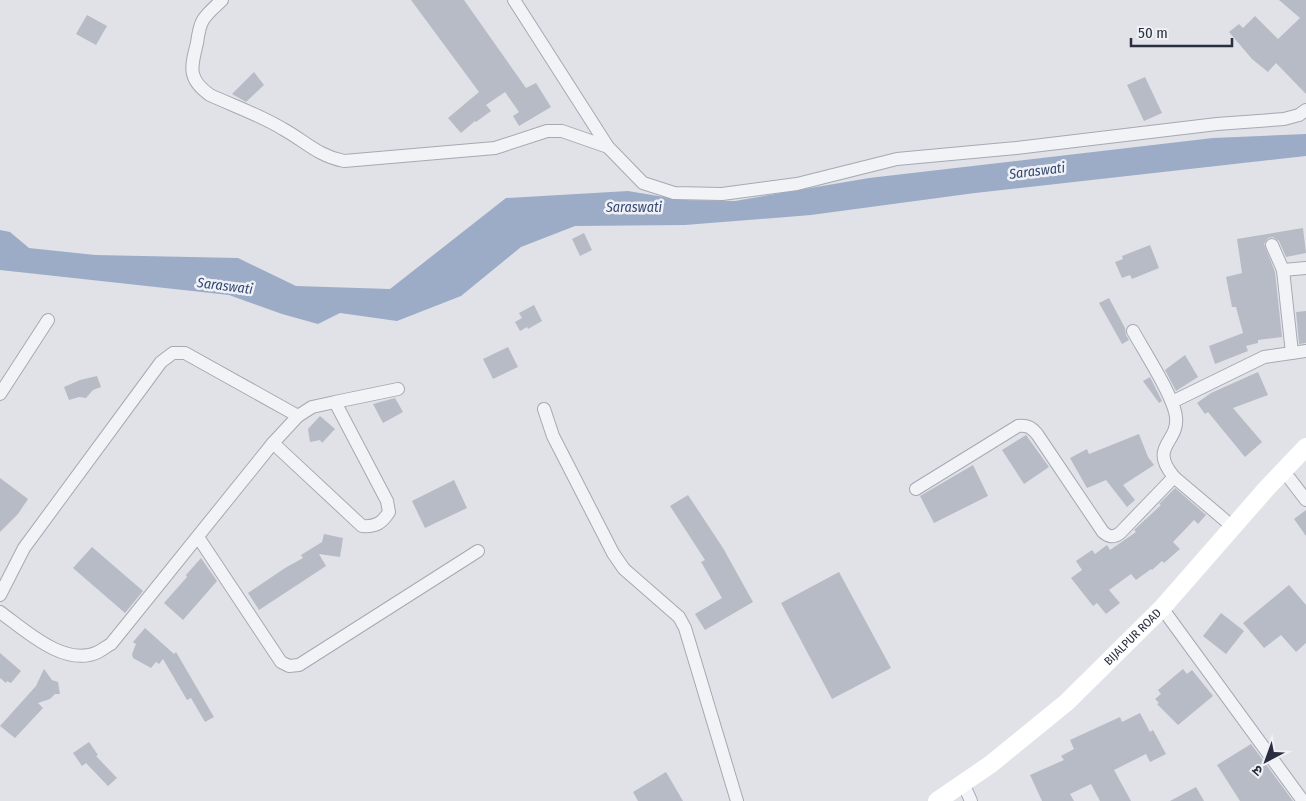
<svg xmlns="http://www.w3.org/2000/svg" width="1306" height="801" font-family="'Fira Sans Condensed','Noto Sans Devanagari',sans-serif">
  <rect width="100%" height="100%" fill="#e0e2e8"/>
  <path fill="#9cacc7" d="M1306 134V156L975 193 811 215 685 225 575 226 521 247 461 296 397 321 340 313 318 324 282 314 229 295 0 270V230L10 232 29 248 95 255 238 258 296 286 390 289 506 198 628 191 682 200 735 201 869 178 1213 138Z"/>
  <g fill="#b7bbc5">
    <path d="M411 0H464L526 88 536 83 551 107 519 126 513 116 519 112 505 92 486 105 491 111 476 122 475 121 461 133 448 118 479 92Z"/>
    <path d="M1279 0H1306V94L1276 63 1268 72 1252 59 1229 32 1239 24 1243 28 1255 16 1278 39 1300 18Z"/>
    <path d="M87 15 107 26 96 45 76 34Z"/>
    <path d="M254 72 264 85 246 102 232 94Z"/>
    <path d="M1145 77 1162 113 1144 121 1127 85Z"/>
    <path d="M1303 228 1306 253 1286 257 1279 241 1273 237 1268 238 1264 244 1275 272 1282 337 1258 340V343L1246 346 1248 351 1215 364 1209 346 1243 333 1236 307H1232L1226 277 1242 273 1237 239Z"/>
    <path d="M584 233 592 250 580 256 572 239Z"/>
    <path d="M1150 245 1159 268 1132 279 1130 275 1122 278 1115 262 1123 259 1122 256Z"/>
    <path d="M1109 298 1125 328 1126 335 1129 340 1122 344 1099 303Z"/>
    <path d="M534 305 542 321 528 329 527 327 520 331 515 322 522 318 519 313Z"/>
    <path d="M1306 311V343L1299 344 1296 312Z"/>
    <path d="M508 347 518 367 493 379 483 359Z"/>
    <path d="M1185 355 1198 377 1176 391 1165 370Z"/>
    <path d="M1258 372 1268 395 1233 408 1262 442 1245 457 1208 412 1205 414 1197 403 1211 393Z"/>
    <path d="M97 376 101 387 93 390 86 398 79 397 69 400 64 387 80 380Z"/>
    <path d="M1150 377 1162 401 1159 403 1143 381Z"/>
    <path d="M395 398 403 412 383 423 373 404Z"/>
    <path d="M320 416 335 429 322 443 320 440 310 442 308 429Z"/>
    <path d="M1139 434 1148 457 1154 465 1123 485 1135 500 1127 507 1106 480 1087 488 1070 458 1087 449 1089 454Z"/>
    <path d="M1026 435 1049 467 1024 484 1002 450Z"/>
    <path d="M973 465 988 496 934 523 920 496Z"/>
    <path d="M0 478 28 499 18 514 0 532Z"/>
    <path d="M454 480 467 508 425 528 412 501Z"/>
    <path d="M1175 488 1206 515 1198 524 1194 520 1173 542 1180 549 1164 563 1162 561 1152 570 1151 569 1136 580 1131 574 1109 590 1120 603 1106 614 1097 603 1093 606 1071 578 1082 570 1076 561 1092 550 1095 554 1107 545 1110 550 1136 532 1134 530 1161 505 1159 504Z"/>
    <path d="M688 495 723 548 753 602 705 630 695 614 722 598 701 562 705 560 670 506Z"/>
    <path d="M1306 510V536L1294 519Z"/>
    <path d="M324 534 343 538 340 557 319 554 326 566 259 610 248 593 285 568 303 558 301 555 322 542Z"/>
    <path d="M92 547 143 591 125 613 73 568Z"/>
    <path d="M201 558 217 581 183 620 164 603 187 577 186 575Z"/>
    <path d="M839 572 891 668 832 699 781 603Z"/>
    <path d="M1289 585 1306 605V643L1296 652 1281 635 1264 648 1243 623Z"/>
    <path d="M1221 613 1244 631 1226 654 1203 636Z"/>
    <path d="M145 628 174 654 176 652 214 717 205 722 191 698 187 700 163 659 159 664 156 662 151 668 133 658 132 654 136 644 133 642Z"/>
    <path d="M0 653 21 671 11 683 7 681 6 683 0 678Z"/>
    <path d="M44 669 52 680 58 682 60 694H55L50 699 38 703 43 708 15 738 0 726 36 686Z"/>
    <path d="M1183 669 1187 674 1192 670 1213 696 1178 725 1157 704 1159 703 1155 699 1161 694 1158 690Z"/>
    <path d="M1140 713 1150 732 1153 730 1166 754 1150 762 1146 754 1114 770 1131 801H1100L1091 784 1070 794 1074 801H1042L1030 775 1064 760 1061 756 1074 749 1070 740 1120 717 1122 722Z"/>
    <path d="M89 742 98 755 96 756 117 778 108 786 86 763 82 766 73 753Z"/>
    <path d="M1251 744 1293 801H1240L1217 765Z"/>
    <path d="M666 772 683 801H638L633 792Z"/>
    <path d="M1196 787 1204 801H1170Z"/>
  </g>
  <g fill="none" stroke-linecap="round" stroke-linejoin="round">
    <g stroke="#a5a9b2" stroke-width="14">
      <g id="minor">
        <path d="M222 0C216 6 208 12 203 20 199 27 198 35 197 43 191 67 187 79 210 95 234 106 260 115 283 129 305 141 318 156 344 161L495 148 547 131H562L608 147"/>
        <path d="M514 0 608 147 643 183 674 193 722 194 797 184 897 159 1016 148 1217 124 1284 119 1299 115 1306 110"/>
        <path d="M1272 245 1283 270 1292 353"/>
        <path d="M1283 270 1306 268"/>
        <path d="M1133 331C1144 351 1174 397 1176 417 1179 443 1148 446 1174 477L1233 527"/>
        <path d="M0 394 48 320"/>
        <path d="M335 402 312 407 298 416 273 443 362 526C376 527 382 523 389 512L387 501 335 402 398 389"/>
        <path d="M1172 402 1264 357 1306 351"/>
        <path d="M544 409 553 436 613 553 624 569 679 617 685 628 737 801"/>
        <path d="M1283 470 1306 500"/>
        <path d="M916 489 1018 426C1027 425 1031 427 1037 434L1103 532C1109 537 1113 538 1120 533L1174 477"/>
        <path d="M198 537 281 662 289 666 299 665 478 551"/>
        <path d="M0 595 24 548 161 362 173 353H185L298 416"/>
        <path d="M1162 608 1303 801"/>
        <path d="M0 612C25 630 65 668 98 652 102 650 107 646 111 644L273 443"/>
        <path d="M963 783 971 801"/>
      </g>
    </g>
    <use href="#minor" stroke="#f2f3f7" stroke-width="12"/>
    <path stroke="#fff" stroke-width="18" id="s1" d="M937 801 991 764 1067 702 1162 608 1267 488 1306 447"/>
  </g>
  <g text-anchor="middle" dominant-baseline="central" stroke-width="5" stroke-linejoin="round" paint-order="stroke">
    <g font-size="12" fill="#292f3f" stroke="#eff1f6">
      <text stroke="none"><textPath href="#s1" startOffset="256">BIJALPUR ROAD</textPath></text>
    </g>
    <g font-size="14" font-style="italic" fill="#344972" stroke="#eff1f6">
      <text transform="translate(1037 171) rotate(-7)">Saraswati</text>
      <text x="634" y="207">Saraswati</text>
      <text transform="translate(225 286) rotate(7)">Saraswati</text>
    </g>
  </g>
  <g transform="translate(1266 761) rotate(221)" stroke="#eff1f6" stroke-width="4" paint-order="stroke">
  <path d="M0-4L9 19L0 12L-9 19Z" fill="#292f3f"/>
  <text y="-8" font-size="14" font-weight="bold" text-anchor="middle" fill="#292f3f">उ</text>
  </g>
  <path d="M1131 38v8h101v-8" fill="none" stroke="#292f3f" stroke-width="2.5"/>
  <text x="1138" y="38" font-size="15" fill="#292f3f" stroke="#eff1f6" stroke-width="4" paint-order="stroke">50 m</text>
</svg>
